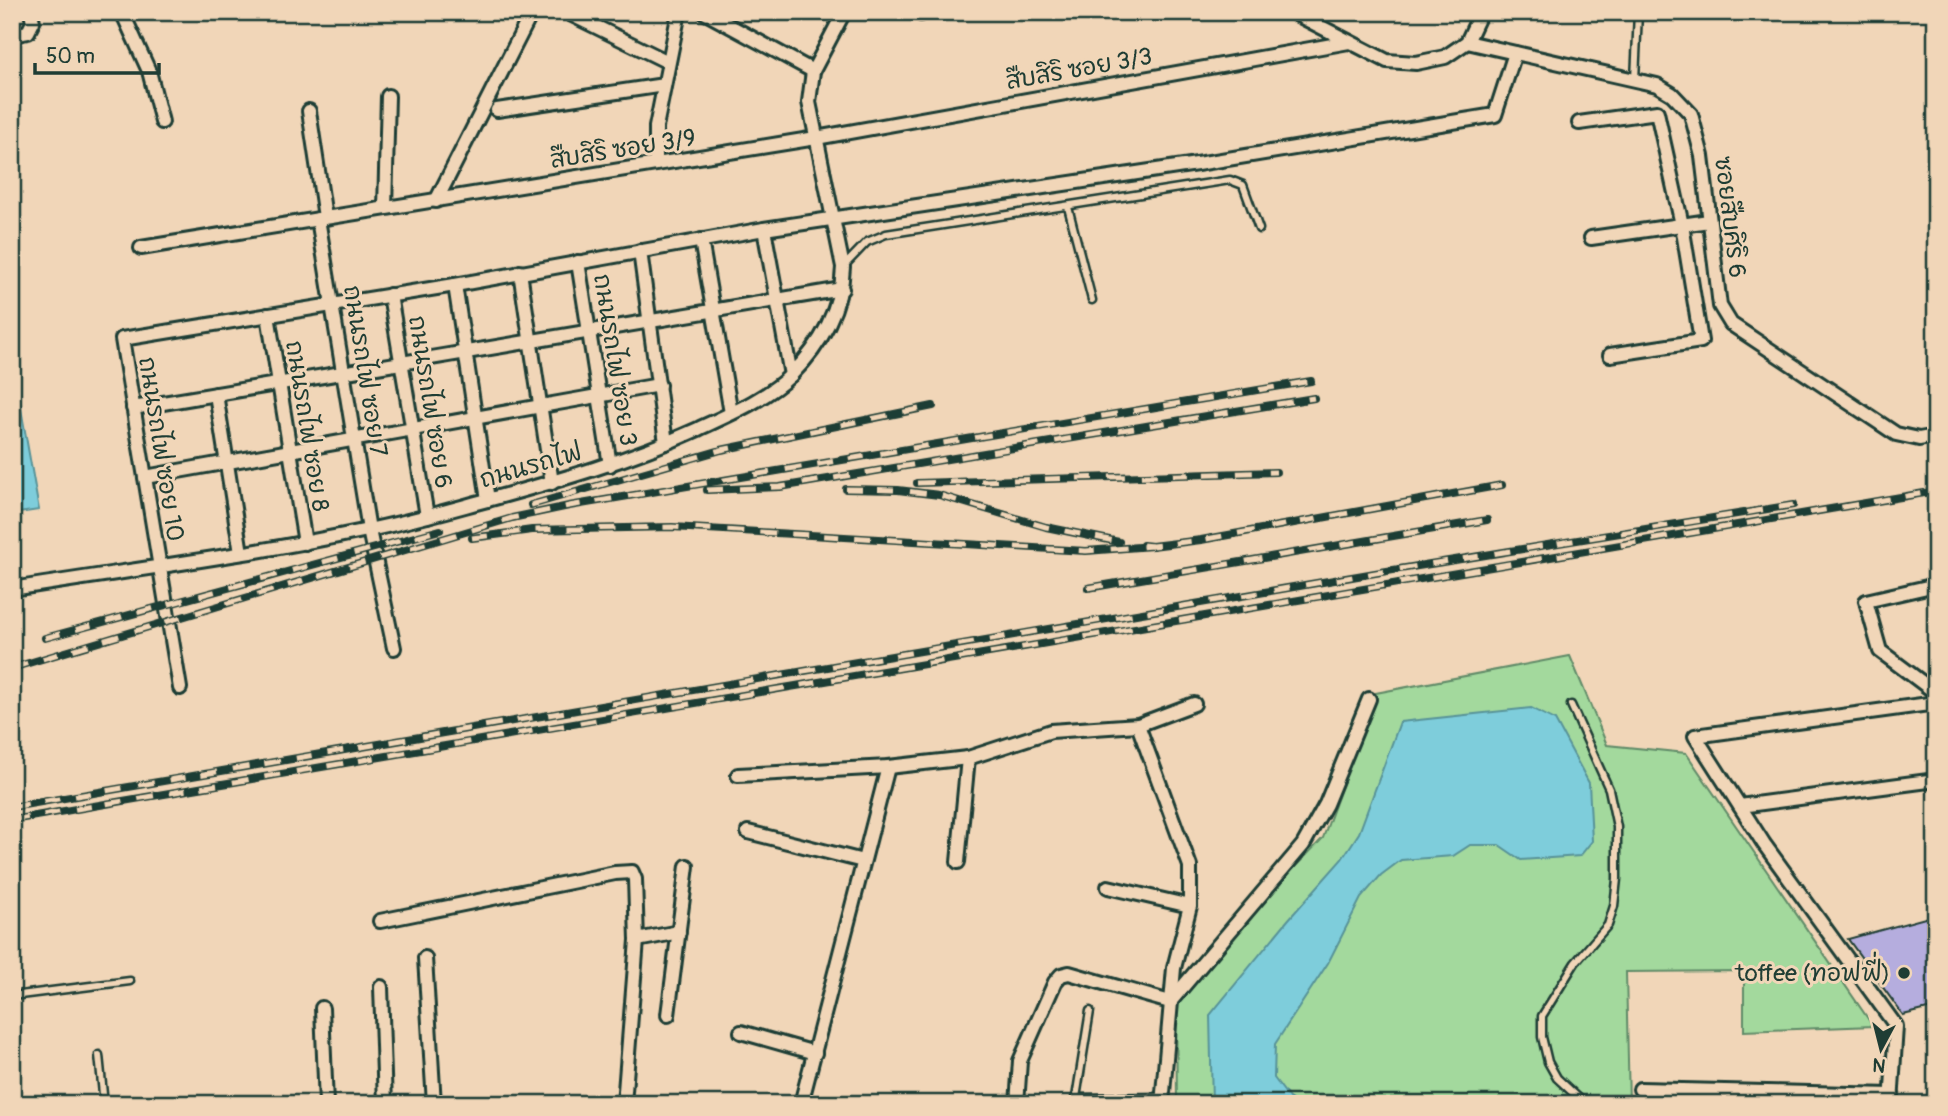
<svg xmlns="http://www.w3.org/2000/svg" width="1948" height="1116" font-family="Pangolin,'Playpen Sans Thai',sans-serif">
  <rect width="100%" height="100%" fill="#f1d6b8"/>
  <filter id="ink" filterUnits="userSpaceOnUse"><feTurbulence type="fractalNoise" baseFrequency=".0143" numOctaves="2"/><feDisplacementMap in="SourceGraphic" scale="14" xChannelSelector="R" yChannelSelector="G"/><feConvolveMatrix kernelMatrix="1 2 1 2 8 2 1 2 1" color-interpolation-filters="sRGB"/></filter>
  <g filter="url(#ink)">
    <path fill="#a3d99d" stroke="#618b68" stroke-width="2" d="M1570 656 1607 745 1686 753 1873 1026 1744 1031V971L1626 972 1629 1104H1177L1176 1005 1249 915 1323 838 1376 693Z"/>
    <g fill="#7ecddb" stroke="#589398" stroke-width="2">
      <path d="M12 358 39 510 12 514Z"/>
      <path d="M1531 708 1555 720 1589 783 1592 841 1580 856 1521 860 1499 845H1470L1453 856 1401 860 1381 875 1361 898 1328 963 1275 1044 1274 1078 1289 1098 1298 1104H1212L1210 1015 1288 920 1342 859 1359 833 1400 722Z"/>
    </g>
    <path fill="#b5adde" stroke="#1f3d34" stroke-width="2" d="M1936 915V1007L1903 1015 1848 939Z"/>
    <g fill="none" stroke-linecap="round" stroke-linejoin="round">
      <g stroke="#1f3d34" stroke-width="11">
        <g id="lane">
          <path d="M1635 80 1638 12"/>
          <path d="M1068 207 1092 300"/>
          <path d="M843 267 867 242 886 234 1230 180 1243 185 1259 229"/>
          <path d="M1571 705 1609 789 1617 827V879L1614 906 1608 925 1575 963 1542 1016V1037L1548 1062 1557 1078 1585 1104"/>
          <path d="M12 996 130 981"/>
          <path d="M99 1055 104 1104"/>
          <path d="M1075 1098 1162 1097"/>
          <path d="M1075 1104 1090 1011"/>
        </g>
      </g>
      <g stroke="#1f3d34" stroke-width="18">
        <g id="street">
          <path d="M122 12 149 71 162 122"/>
          <path d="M566 12 668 62"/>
          <path d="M704 12 813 71"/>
          <path d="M1292 12 1387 61 1416 63 1445 57 1467 42 1481 12"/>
          <path d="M921 14 922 12"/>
          <path d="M12 35 28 32 33 22 31 12"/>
          <path d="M1467 42 1657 85 1672 94 1691 114 1702 156 1720 306 1731 324 1896 434 1919 439 1936 436"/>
          <path d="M497 110 664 85"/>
          <path d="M309 111 325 217"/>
          <path d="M1579 123 1657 112 1682 225 1701 341 1610 355"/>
          <path d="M656 164V127L679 12"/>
          <path d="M436 201 532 12"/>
          <path d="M385 208 388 96"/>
          <path d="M318 219 369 530 394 648"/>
          <path d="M764 229 791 375"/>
          <path d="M1591 238 1709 221"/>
          <path d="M701 240 731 413"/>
          <path d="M141 248 816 138 1349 42"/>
          <path d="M640 251 666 443"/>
          <path d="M578 262 610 465"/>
          <path d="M520 272 552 483"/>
          <path d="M455 285 488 500"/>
          <path d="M390 295 427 516"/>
          <path d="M268 315 305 543"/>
          <path d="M216 394 241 553"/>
          <path d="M133 408 842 289"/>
          <path d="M145 477 659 385"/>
          <path d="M1936 585 1866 601 1880 651 1936 693"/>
          <path d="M12 589C131 570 250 555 368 530 409 522 450 510 491 499 561 480 630 460 696 430 728 415 767 399 792 374 821 345 842 307 843 267L809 102 813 71 844 12"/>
          <path d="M180 688 122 339 455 285 764 229 1197 164 1495 115 1515 53"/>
          <path d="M1138 725 1190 866V906L1174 968 1162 1104"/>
          <path d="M738 775 888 767 968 758 1051 731 1138 725 1194 704"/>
          <path d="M1740 806 1936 780"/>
          <path d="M748 832 863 861"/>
          <path d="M958 862 968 758"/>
          <path d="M1108 887 1190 906"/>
          <path d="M380 921 615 873 632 872 635 879 637 940 624 1104"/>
          <path d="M637 940 679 932"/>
          <path d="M425 958 434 1104"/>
          <path d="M381 987 385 1104"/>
          <path d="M322 1008 326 1104"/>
          <path d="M668 1015 687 866"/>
          <path d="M741 1032 815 1053"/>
          <path d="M1640 1089 1892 1095"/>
          <path d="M801 1104 888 767"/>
          <path d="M1017 1104 1020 1061 1055 982 1061 975 1069 973 1170 1002 1303 845 1326 804 1369 699"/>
          <path d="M1891 1104 1896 1026 1764 844 1695 736 1936 703"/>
        </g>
      </g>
      <use href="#lane" stroke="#f1d6b8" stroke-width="6"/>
      <use href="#street" stroke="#f1d6b8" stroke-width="12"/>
      <g stroke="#1f3d34" stroke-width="8">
        <g id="rail">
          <path d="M917 483 1276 472"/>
          <path d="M846 489 898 490 939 495 1046 527 1119 542"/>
          <path d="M707 490 780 487 1314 398"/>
          <path d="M531 505 721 450 933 406"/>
          <path d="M472 538 532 530 672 527 1086 551 1152 546"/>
          <path d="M1143 545 1152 546 1201 540 1502 485"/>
          <path d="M1088 588 1487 520"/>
          <path d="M45 638 440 530"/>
          <path d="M12 668 512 518 569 506 1311 381"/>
          <path d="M12 807 1381 572 1793 505"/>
          <path d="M12 820 1936 491"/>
        </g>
      </g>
      <use href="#rail" stroke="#f1d6b8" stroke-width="5" stroke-dasharray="16" stroke-linecap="butt"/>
    </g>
  </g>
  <circle fill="#1f3d34" stroke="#f1d6b8" stroke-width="2.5" cx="1904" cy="973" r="7"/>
  <g text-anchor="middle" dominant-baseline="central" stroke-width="6" stroke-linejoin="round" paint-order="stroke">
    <g font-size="24" fill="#1f3d34" stroke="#f1d6b8">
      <text transform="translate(1079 69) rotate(-10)">สืบสิริ ซอย 3/3</text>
      <text transform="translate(623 149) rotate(-9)">สืบสิริ ซอย 3/9</text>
      <text transform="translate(1730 217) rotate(83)">ซอยสืบศิริ 6</text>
      <text transform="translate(615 360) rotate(81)">ถนนรถไฟ ซอย 3</text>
      <text transform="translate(365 371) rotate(81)">ถนนรถไฟ ซอย 7</text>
      <text transform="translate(430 402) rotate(81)">ถนนรถไฟ ซอย 6</text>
      <text transform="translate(307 426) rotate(81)">ถนนรถไฟ ซอย 8</text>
      <text transform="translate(161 449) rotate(81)">ถนนรถไฟ ซอย 10</text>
      <text transform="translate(531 466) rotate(-16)">ถนนรถไฟ</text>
    </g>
    <g font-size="24" fill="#1f3d34" stroke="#f1d6b8" text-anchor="end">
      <text x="1890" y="973">toffee (ทอฟฟี่)</text>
    </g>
  </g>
  <rect width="1948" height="1116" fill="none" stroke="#f1d6b8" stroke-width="42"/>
  <rect x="21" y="21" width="1906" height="1074" fill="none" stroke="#1f3d34" stroke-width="2.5" filter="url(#ink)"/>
  <g transform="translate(1881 1049) rotate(187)" stroke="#f1d6b8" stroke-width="5" paint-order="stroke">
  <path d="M0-5L12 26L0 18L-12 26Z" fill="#1f3d34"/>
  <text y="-10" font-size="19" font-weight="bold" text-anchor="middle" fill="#1f3d34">N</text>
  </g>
  <path d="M35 63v10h124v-10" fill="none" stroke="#1f3d34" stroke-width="3.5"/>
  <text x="46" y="63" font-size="21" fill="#1f3d34" stroke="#f1d6b8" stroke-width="5" paint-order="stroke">50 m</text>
</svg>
